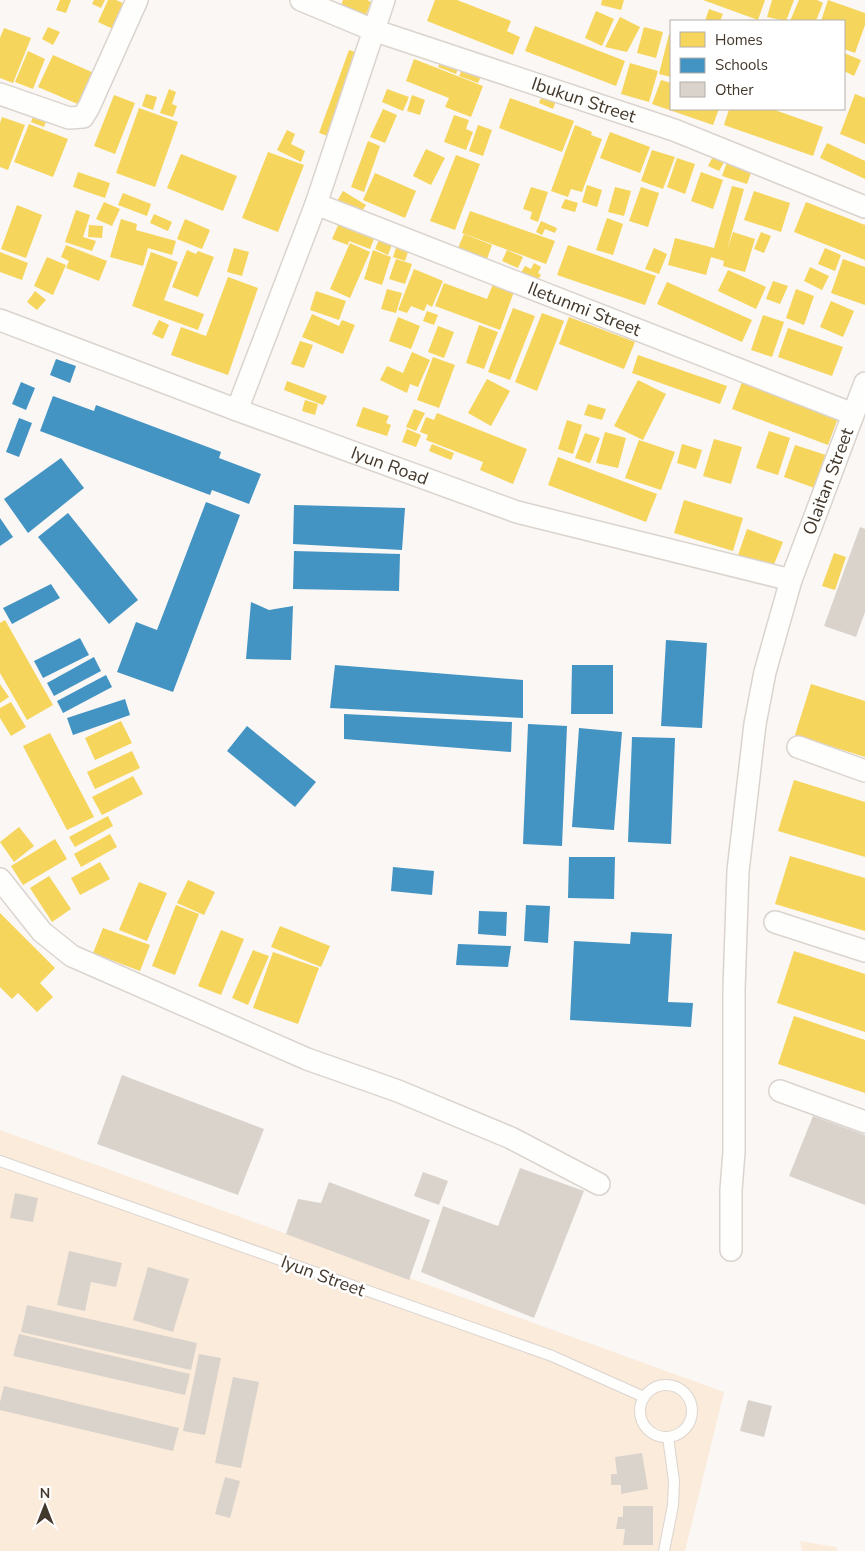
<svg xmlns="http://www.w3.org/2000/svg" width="865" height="1551" font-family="'Nunito Sans',sans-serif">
  <rect width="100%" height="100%" fill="#faf7f4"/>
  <g fill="#fbebdb">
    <path d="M0 1130 724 1392 685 1551H0Z"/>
    <path d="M800 1541 836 1547 838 1551H802Z"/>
  </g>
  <g fill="#f6d55c">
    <path d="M60 0H71L66 13 56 10Z"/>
    <path d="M94 0H105L101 8 92 4Z"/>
    <path d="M108 0H116L125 4 113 29 98 22Z"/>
    <path d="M343 0H367L371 2 366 15 341 5Z"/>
    <path d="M435 0H457L511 21 507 31 520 37 513 55 427 21Z"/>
    <path d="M602 0H624L621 10 601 5Z"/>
    <path d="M703 0H765L758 20Z"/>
    <path d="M772 0H794L786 21 767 17Z"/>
    <path d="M799 0H817L823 3 816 21H790Z"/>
    <path d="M828 0 865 13V25L855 53 844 49V21H821Z"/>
    <path d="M709 9 723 14 720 21H705Z"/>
    <path d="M596 11 614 19 602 46 585 38Z"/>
    <path d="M620 17 640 27 627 52 605 47Z"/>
    <path d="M535 26 625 61 616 86 525 51Z"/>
    <path d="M48 27 60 32 53 45 42 39Z"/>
    <path d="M644 27 663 32 656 58 637 53Z"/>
    <path d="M4 28 31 38 13 83 0 78V38Z"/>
    <path d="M669 34 671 35V77L659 74Z"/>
    <path d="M349 50 364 55 334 138 319 133Z"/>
    <path d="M28 51 45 59 33 89 15 82Z"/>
    <path d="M844 53 861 60 854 76 844 71Z"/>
    <path d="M53 55 94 73 80 105 38 87Z"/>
    <path d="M443 56 460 63 456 74 438 67Z"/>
    <path d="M414 59 483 86 471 117 445 107 449 98 406 81Z"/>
    <path d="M465 63 484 70 478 83 459 76Z"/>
    <path d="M630 63 658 71 649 102 621 94Z"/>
    <path d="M661 80 671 83V109H719L713 125 652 104Z"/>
    <path d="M169 89 176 92 172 104 177 106 173 117 160 113Z"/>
    <path d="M387 89 409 97 403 111 382 102Z"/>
    <path d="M543 93 557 98 553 109 539 103Z"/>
    <path d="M146 94 157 97 153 110 142 106Z"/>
    <path d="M855 94 865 98V144L840 134Z"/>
    <path d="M114 95 135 103 115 154 94 146Z"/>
    <path d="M412 95 425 100 420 115 407 111Z"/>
    <path d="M510 98 574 121 562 152 499 128Z"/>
    <path d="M139 108 178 122 155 187 116 173Z"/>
    <path d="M383 109 397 115 385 143 370 137Z"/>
    <path d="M729 109H772L823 127 813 156 724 125Z"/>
    <path d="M35 111 48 116 44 127 31 122Z"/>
    <path d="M454 115 469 120 466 129 473 132 466 150 444 142Z"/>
    <path d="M2 117 25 125 8 170 0 167V123Z"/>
    <path d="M29 124 68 139 53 177 14 162Z"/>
    <path d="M478 125 492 130 483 156 469 151Z"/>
    <path d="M575 125 592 132 591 135 602 139 582 192 571 189 568 197 551 191Z"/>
    <path d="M287 130 295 134 291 144 305 151 301 162 277 150Z"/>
    <path d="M610 132 650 147 640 173 600 158Z"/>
    <path d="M368 141 380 146 364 192 351 187Z"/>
    <path d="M827 143 865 161V179L820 158Z"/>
    <path d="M426 149 445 158 431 185 413 176Z"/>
    <path d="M652 150 675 157 663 189 641 181Z"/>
    <path d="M716 151 727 157 719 171 708 166Z"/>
    <path d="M268 152 304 165 278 232 242 218Z"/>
    <path d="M181 154 237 176 223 211 167 188Z"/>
    <path d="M456 155 480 164 455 230 430 221Z"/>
    <path d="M677 158 695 164 685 194 667 187Z"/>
    <path d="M727 162 752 170 747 184 722 176Z"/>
    <path d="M78 172 110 183 105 198 73 187Z"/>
    <path d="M701 172 723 180 713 209 691 201Z"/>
    <path d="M375 173 416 191 405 218 363 200Z"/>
    <path d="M587 185 602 190 597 207 582 202Z"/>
    <path d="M732 186 744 189 727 250 733 232 755 239 745 272 723 266 724 261 711 257 706 275 668 265 675 238 714 248Z"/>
    <path d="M531 187 548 192 538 222 530 219 532 212 523 209Z"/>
    <path d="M615 187 631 191 624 216 608 212Z"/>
    <path d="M641 187 659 193 648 227 629 221Z"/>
    <path d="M343 191 366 205 359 216 336 203Z"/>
    <path d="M754 191 790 203 781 232 744 220Z"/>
    <path d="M123 193 151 204 147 216 118 205Z"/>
    <path d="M565 199 578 203 575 212 561 208Z"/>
    <path d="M104 202 120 209 112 226 96 219Z"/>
    <path d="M806 202 865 225V260L794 232Z"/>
    <path d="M17 205 42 215 26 258 1 249Z"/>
    <path d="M76 210 90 215 83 237 96 241 92 251 65 242Z"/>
    <path d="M470 211 555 241 546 264 462 233Z"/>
    <path d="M154 214 172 222 168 231 150 223Z"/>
    <path d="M607 218 623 224 613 255 596 250Z"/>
    <path d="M121 219 137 224 136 230 176 241 172 255 148 248 143 266 110 257Z"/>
    <path d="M185 219 210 230 202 249 177 239Z"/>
    <path d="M541 221 557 228 555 233 545 229 542 235 536 232Z"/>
    <path d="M339 223 375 236 370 249 349 241 348 245 332 239Z"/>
    <path d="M89 225 103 226 102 238 88 237Z"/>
    <path d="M761 232 771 236 764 253 754 249Z"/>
    <path d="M382 233 394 239 388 255 375 249Z"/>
    <path d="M464 234 492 245 487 259 458 248Z"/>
    <path d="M398 242 410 246 405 261 393 257Z"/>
    <path d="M350 243 370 252 350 298 330 289Z"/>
    <path d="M66 245 107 261 99 281 66 268 69 261 61 257Z"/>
    <path d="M568 245 656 276 645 305 557 275Z"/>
    <path d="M234 248 249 252 242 276 227 272Z"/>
    <path d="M654 248 667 254 659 274 645 269Z"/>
    <path d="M825 248 841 255 835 271 818 264Z"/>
    <path d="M187 250 196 254 198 251 214 257 198 297 172 287Z"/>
    <path d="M373 250 391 257 382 285 364 279Z"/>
    <path d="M507 250 523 257 518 268 502 261Z"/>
    <path d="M0 252 28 263 22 280 0 272Z"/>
    <path d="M151 252 178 262 164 300 204 314 198 330 132 306Z"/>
    <path d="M47 257 66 265 53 295 34 286Z"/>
    <path d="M396 259 412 264 405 284 389 279Z"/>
    <path d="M843 259 865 267V305L831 293Z"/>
    <path d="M534 263 541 267 538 273 541 275 536 282 521 273 525 266 531 269Z"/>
    <path d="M810 267 829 276 822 290 804 281Z"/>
    <path d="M414 269 443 281 432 307 427 304 424 311 411 306 407 313 398 310Z"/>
    <path d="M728 270 766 287 756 309 718 291Z"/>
    <path d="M228 277 258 288 228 375 171 355 181 327 206 336Z"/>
    <path d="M495 279 516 286 500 330 435 306 444 283 487 299Z"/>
    <path d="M773 281 788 286 780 304 766 299Z"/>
    <path d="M667 282 752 320 742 342 657 304Z"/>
    <path d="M387 289 402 293 396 313 381 309Z"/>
    <path d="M796 289 814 296 804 325 786 318Z"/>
    <path d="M35 291 46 300 37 310 27 302Z"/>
    <path d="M316 291 346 301 339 320 310 310Z"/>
    <path d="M831 301 854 311 843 337 820 327Z"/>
    <path d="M513 308 535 316 510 380 488 372Z"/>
    <path d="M427 311 438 315 434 325 423 321Z"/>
    <path d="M542 313 564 321 537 391 515 382Z"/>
    <path d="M312 314 339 326 342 320 355 325 343 354 302 337Z"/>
    <path d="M763 315 784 322 772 357 751 350Z"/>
    <path d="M398 317 420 326 411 349 389 341Z"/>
    <path d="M569 317 635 342 624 369 559 344Z"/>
    <path d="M159 320 169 325 163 339 152 334Z"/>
    <path d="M479 325 498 332 484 369 466 363Z"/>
    <path d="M438 326 454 332 444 358 428 352Z"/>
    <path d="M788 328 843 347 832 376 778 357Z"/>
    <path d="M300 341 313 345 304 368 291 364Z"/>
    <path d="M412 352 430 360 418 387 410 384 407 393 380 380 387 366 403 373Z"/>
    <path d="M638 355 727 386 720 404 632 373Z"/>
    <path d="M433 357 455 365 439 408 417 400Z"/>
    <path d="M487 379 510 391 491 426 468 413Z"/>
    <path d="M638 380 666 394 643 440 614 426Z"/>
    <path d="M287 381 327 396 323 405 284 390Z"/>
    <path d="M742 382 838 418 828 445 732 409Z"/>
    <path d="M305 400 318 404 315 415 302 411Z"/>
    <path d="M588 404 606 409 602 420 584 415Z"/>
    <path d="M363 407 389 416 386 423 391 425 387 436 356 426Z"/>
    <path d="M414 409 425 413 416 431 406 427Z"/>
    <path d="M437 413 527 449 513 484 480 470 483 462 426 440 428 435 420 432 426 417 434 420Z"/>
    <path d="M567 420 582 425 573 454 558 449Z"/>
    <path d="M407 429 421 435 416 447 402 442Z"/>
    <path d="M769 431 790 438 778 475 756 468Z"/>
    <path d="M605 432 626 438 618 468 596 463Z"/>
    <path d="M585 433 600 438 590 463 575 458Z"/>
    <path d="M714 439 742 447 731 484 703 476Z"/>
    <path d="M639 440 675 452 661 490 625 478Z"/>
    <path d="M432 444 454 453 451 460 429 451Z"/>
    <path d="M682 444 702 450 696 469 677 463Z"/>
    <path d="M795 445 832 457 820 490 784 477Z"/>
    <path d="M558 457 657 494 646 522 548 485Z"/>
    <path d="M684 500 743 518 733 551 674 533Z"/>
    <path d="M747 529 783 542 773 567 738 555Z"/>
    <path d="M834 553 846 557 835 590 822 586Z"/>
    <path d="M5 620 53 705 27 720 0 673V623Z"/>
    <path d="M0 684 9 697 0 703Z"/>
    <path d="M811 684 865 701V757L795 735Z"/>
    <path d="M11 702 26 727 11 736 0 718V708Z"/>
    <path d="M121 721 132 743 95 760 85 738Z"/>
    <path d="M50 733 94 817 67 830 23 746Z"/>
    <path d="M132 751 140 768 95 789 87 772Z"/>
    <path d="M133 776 143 794 102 815 92 797Z"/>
    <path d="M794 780 865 802V857L778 831Z"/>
    <path d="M108 816 113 826 75 847 69 837Z"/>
    <path d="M19 827 34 846 14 862 0 842Z"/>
    <path d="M110 834 117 847 81 867 74 854Z"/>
    <path d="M55 839 67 859 23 885 11 866Z"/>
    <path d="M790 856 865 878V931L775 904Z"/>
    <path d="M100 862 110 879 80 895 71 878Z"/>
    <path d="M49 876 71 909 52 922 30 888Z"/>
    <path d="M188 880 215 892 204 915 177 903Z"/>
    <path d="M139 882 167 893 147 941 119 930Z"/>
    <path d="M176 905 199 914 175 975 152 966Z"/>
    <path d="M0 913 55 968 40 983 53 997 37 1012 18 993 12 999 0 987Z"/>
    <path d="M280 926 330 946 321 967 271 947Z"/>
    <path d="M103 928 150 945 140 971 93 953Z"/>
    <path d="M221 930 244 939 221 995 198 986Z"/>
    <path d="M253 950 269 956 248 1005 232 998Z"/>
    <path d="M794 951 865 974V1032L777 1003Z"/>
    <path d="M273 952 319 968 298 1024 253 1008Z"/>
    <path d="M794 1016 865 1040V1093L778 1064Z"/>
  </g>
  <g fill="#4393c3">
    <path d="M56 359 76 366 70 383 50 375Z"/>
    <path d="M21 382 35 388 26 410 12 404Z"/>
    <path d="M53 396 94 411 96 405 221 452 219 458 261 474 249 504 212 490 210 495 40 431Z"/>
    <path d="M19 418 32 423 19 457 6 452Z"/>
    <path d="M61 458 84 488 28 533 4 499Z"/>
    <path d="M206 502 240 515 173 692 117 672 136 622 157 630Z"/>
    <path d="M294 505 405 508 402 550 293 544Z"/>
    <path d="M68 513 138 600 109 624 38 537Z"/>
    <path d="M0 518 13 537 0 546Z"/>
    <path d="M294 551 400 554 399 591 293 589Z"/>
    <path d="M51 584 60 598 12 624 3 608Z"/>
    <path d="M251 602 269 610 293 606 291 660 246 659Z"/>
    <path d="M80 638 89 655 43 678 34 661Z"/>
    <path d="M666 640 707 643 702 728 661 726Z"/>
    <path d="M94 657 101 671 54 696 47 683Z"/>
    <path d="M335 665 523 680V718L330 708Z"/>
    <path d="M572 665H613V714H571Z"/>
    <path d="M106 675 112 687 63 713 57 701Z"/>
    <path d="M125 699 130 715 73 735 67 718Z"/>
    <path d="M344 714 512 722 511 752 344 739Z"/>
    <path d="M528 724 567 726 562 846 523 844Z"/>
    <path d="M247 726 316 782 295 807 227 751Z"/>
    <path d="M579 728 622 732 614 830 572 827Z"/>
    <path d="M632 737 675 738 671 844 628 842Z"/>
    <path d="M569 857H615L614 899 568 898Z"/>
    <path d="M393 867 434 871 432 895 391 891Z"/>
    <path d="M526 905 550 906 548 943 524 941Z"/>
    <path d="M479 911 507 912 506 936 478 934Z"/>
    <path d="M631 932 672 934 668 1002 693 1003 691 1027 570 1020 574 941 630 944Z"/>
    <path d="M458 944 511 946 508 967 456 965Z"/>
  </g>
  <g fill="#dad3cc">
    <path d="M860 527 865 529V612L856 637 824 626Z"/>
    <path d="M122 1075 264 1129 238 1195 97 1144Z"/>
    <path d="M813 1116 865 1135V1205L789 1176Z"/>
    <path d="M520 1168 584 1191 534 1318 421 1272 443 1206 498 1226Z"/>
    <path d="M423 1172 448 1181 439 1205 414 1196Z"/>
    <path d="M329 1182 430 1220 409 1280 286 1234 298 1199 321 1203Z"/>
    <path d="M15 1193 38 1198 33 1222 10 1218Z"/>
    <path d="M69 1251 122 1263 116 1287 91 1282 85 1311 57 1305Z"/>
    <path d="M148 1267 189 1279 173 1332 133 1320Z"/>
    <path d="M27 1305 197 1343 191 1370 21 1332Z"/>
    <path d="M19 1334 190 1374 185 1395 13 1356Z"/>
    <path d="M199 1354 221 1358 205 1435 183 1431Z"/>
    <path d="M233 1377 259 1382 241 1468 215 1463Z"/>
    <path d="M4 1386 179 1428 173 1451 0 1410V1402Z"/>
    <path d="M748 1400 772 1406 764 1437 740 1431Z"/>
    <path d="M642 1453 648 1489 621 1494V1485H611V1474H617L615 1457Z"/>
    <path d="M225 1477 240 1481 230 1518 215 1514Z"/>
    <path d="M623 1506H653V1545H623L625 1529H616L618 1517H623Z"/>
  </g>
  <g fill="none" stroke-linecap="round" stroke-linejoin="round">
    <g stroke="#dbd4ce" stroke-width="12">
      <g id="lane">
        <path d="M0 1161 552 1356 644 1397"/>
        <circle cx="666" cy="1411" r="26"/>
        <path d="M664 1551 673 1505 674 1481 668 1437"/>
      </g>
    </g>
    <g stroke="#dbd4ce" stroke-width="24">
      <g id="street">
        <path id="s1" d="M301 0 373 30 674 130 865 207"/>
        <path d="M0 94 69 118 83 117 89 107 137 0"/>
        <path id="s2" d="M316 204 853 414"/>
        <path id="s3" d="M0 320 237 410 517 512 791 580"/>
        <path d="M237 410 316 204 384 0"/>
        <path d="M798 747 865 771"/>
        <path d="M0 879 42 932 72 956 307 1059 398 1091 511 1138 599 1184"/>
        <path d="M775 922 865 951"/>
        <path d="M780 1091 865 1122"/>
        <path id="s4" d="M731 1250V1190L734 1152V989L738 871 755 724 765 672 791 580 865 383"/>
      </g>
    </g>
    <use href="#lane" stroke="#fefefd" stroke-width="10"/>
    <use href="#street" stroke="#fefefd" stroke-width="21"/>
  </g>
  <g text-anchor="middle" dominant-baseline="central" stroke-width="5" stroke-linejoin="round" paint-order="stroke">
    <g font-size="18" fill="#43382c" stroke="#fff">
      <text stroke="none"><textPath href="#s1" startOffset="300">Ibukun Street</textPath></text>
      <text stroke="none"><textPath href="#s2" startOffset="288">Iletunmi Street</textPath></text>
      <text stroke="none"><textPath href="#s3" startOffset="416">Iyun Road</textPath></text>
      <text stroke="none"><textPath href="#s4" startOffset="781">Olaitan Street</textPath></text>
      <text transform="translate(323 1276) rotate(20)">Iyun Street</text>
    </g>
  </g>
  <rect x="670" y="20" width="175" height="90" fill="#ffffff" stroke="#b4afab"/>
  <rect x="680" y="32" width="25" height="15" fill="#f6d55c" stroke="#b4afab"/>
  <text x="715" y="45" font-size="15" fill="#43382c">Homes</text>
  <rect x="680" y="58" width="25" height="15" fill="#4393c3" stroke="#b4afab"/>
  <text x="715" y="70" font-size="15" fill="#43382c">Schools</text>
  <rect x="680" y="82" width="25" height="15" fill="#dad3cc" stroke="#b4afab"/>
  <text x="715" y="95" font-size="15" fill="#43382c">Other</text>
  <g transform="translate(45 1506)" stroke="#ffffff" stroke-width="4" paint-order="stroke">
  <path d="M0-4L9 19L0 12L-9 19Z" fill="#43382c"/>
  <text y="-8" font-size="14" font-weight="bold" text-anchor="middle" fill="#43382c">N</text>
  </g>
</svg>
